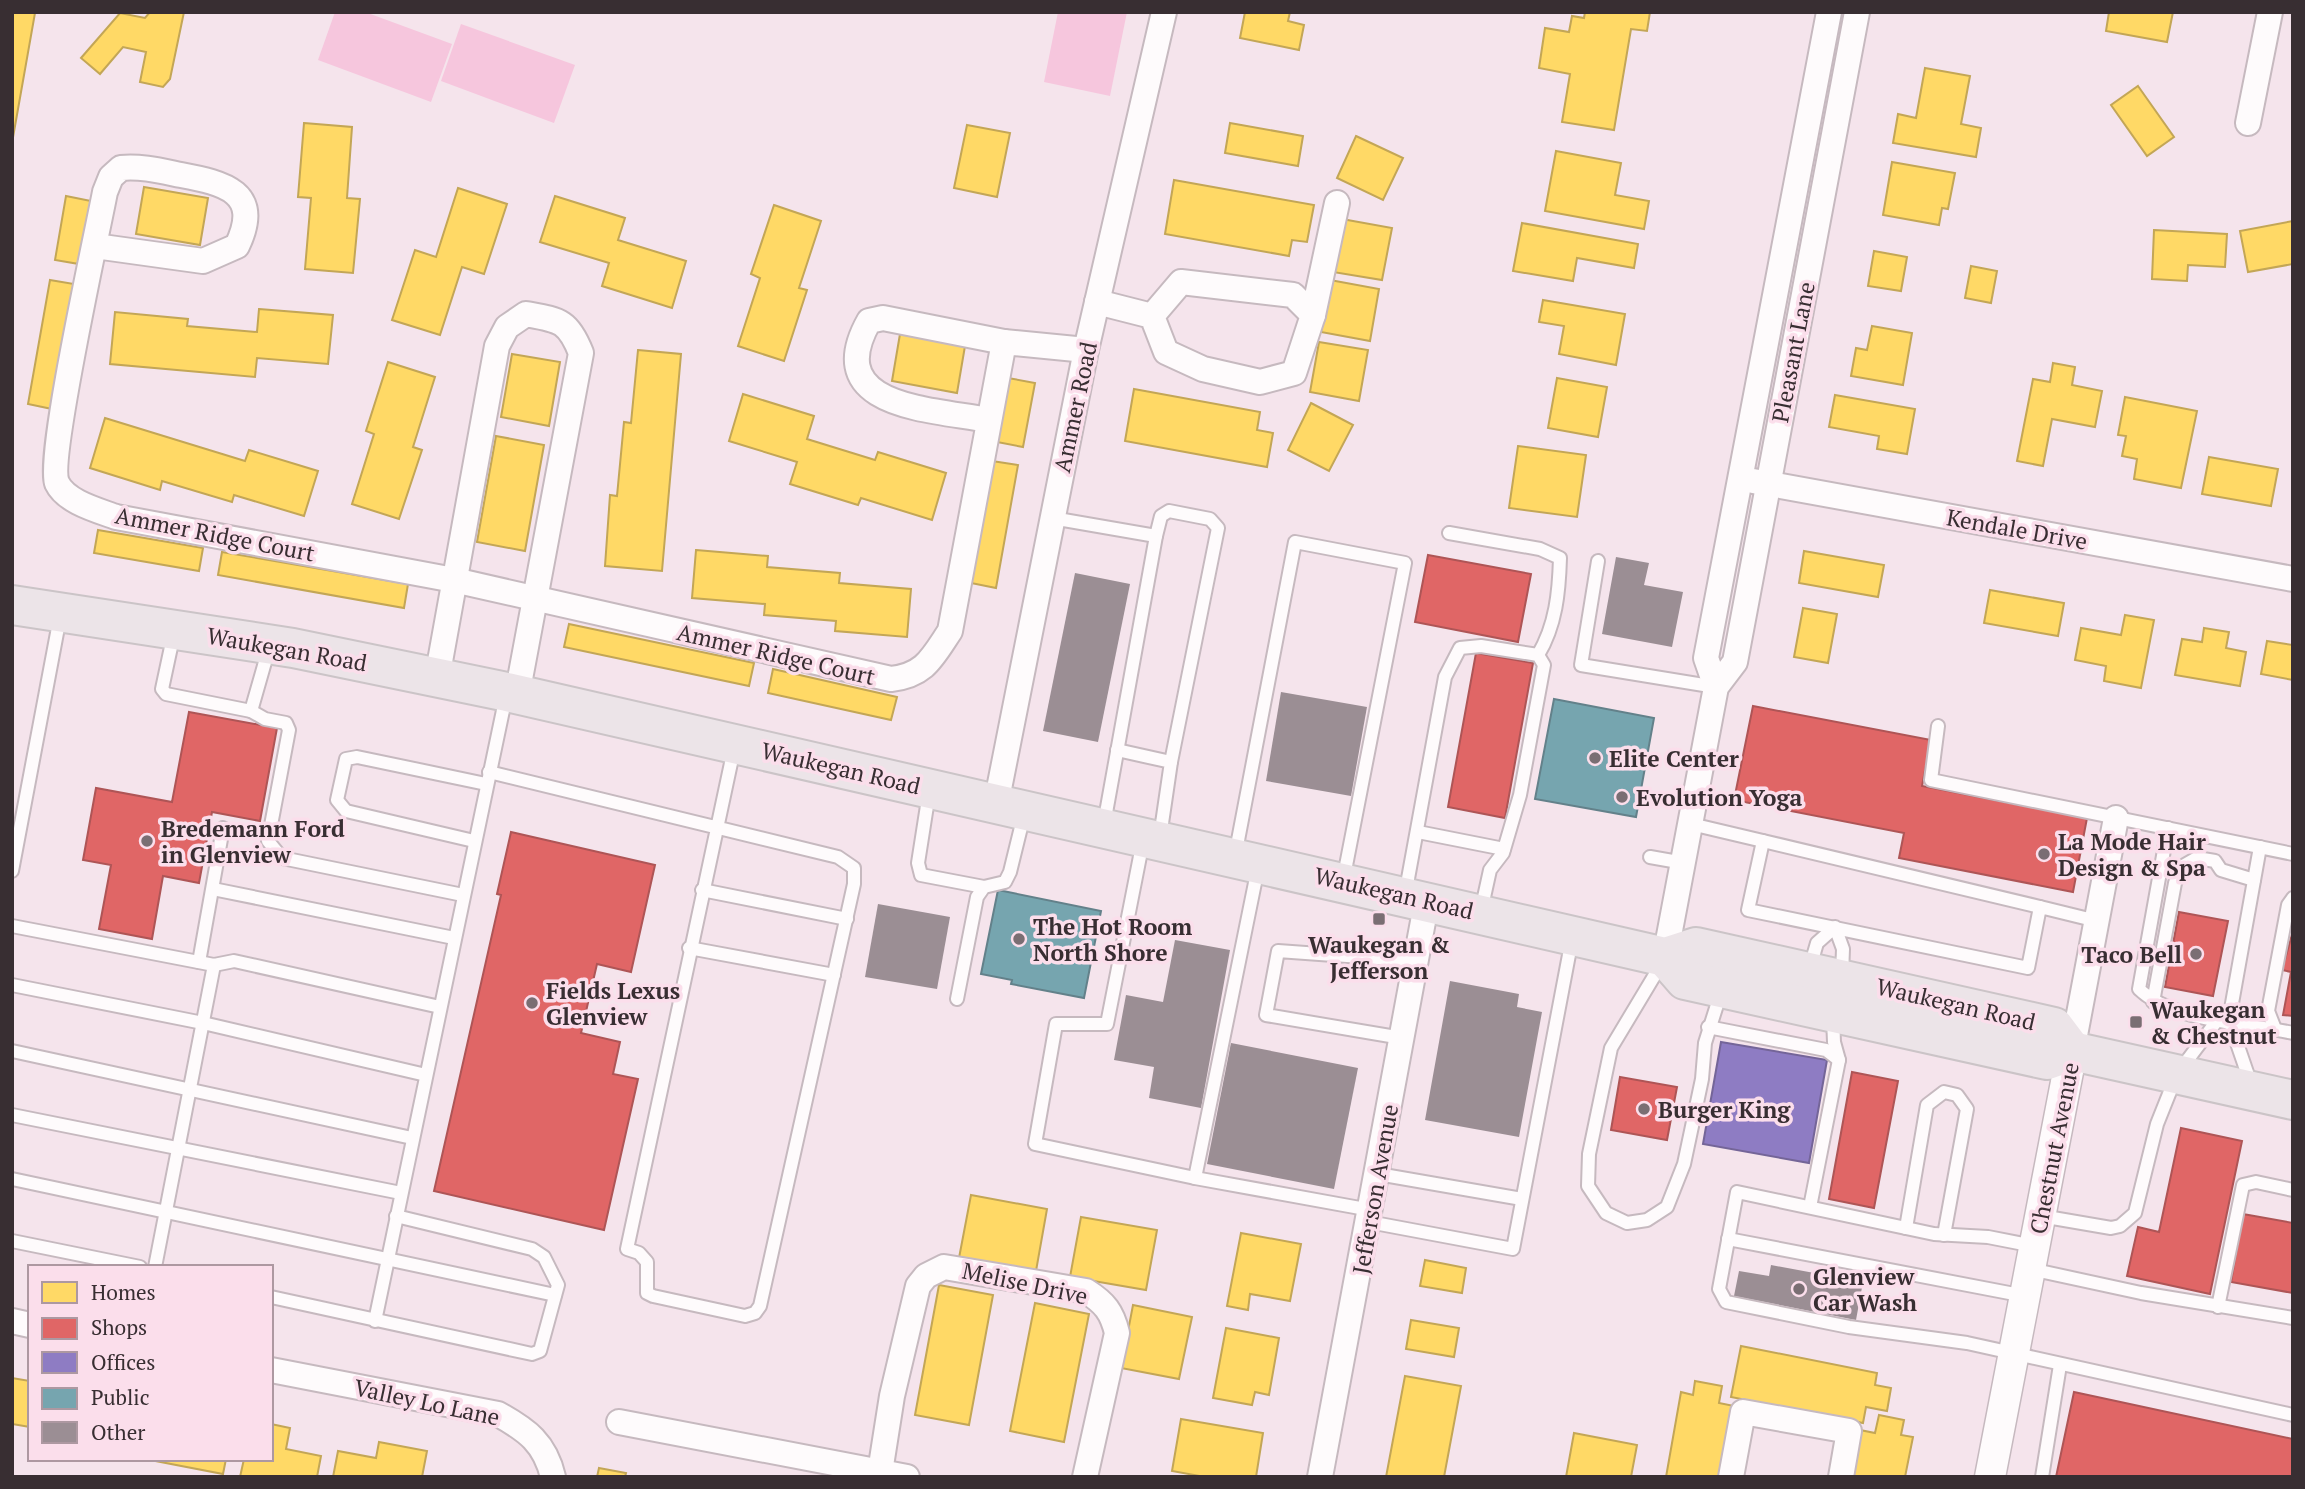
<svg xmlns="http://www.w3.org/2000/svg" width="2305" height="1489" font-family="'PT Serif',serif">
  <rect width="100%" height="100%" fill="#f5e4ec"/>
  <g fill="#f6c6dd">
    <path d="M335 12H365L452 44 431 102 318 60Z"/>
    <path d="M1058 12H1127L1110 96 1044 82Z"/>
    <path d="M461 24 575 65 554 123 441 81Z"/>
  </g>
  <g fill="#ffd966" stroke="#c3a656" stroke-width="2">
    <path d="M12 12 35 13 12 143Z"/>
    <path d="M150 12H184L170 79 163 87 140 82 146 52 123 47 100 74 81 58 120 13 145 18Z"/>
    <path d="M1245 12H1290L1288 21 1304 25 1299 50 1240 38Z"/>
    <path d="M1585 12H1650L1647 31 1631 29 1614 130 1562 122 1570 74 1539 68 1545 28 1569 32 1572 16 1584 18Z"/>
    <path d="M2109 12H2173L2167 42 2106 31Z"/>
    <path d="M1925 68 1970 76 1961 124 1981 128 1976 157 1893 143 1898 114 1916 118Z"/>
    <path d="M2138 86 2174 137 2147 156 2111 105Z"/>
    <path d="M304 123 352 127 347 198 360 199 353 273 305 269 311 198 298 197Z"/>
    <path d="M1230 123 1303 136 1298 166 1225 153Z"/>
    <path d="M967 125 1010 133 997 197 954 188Z"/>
    <path d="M1356 136 1403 158 1383 200 1337 178Z"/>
    <path d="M1556 151 1621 163 1615 195 1649 201 1644 229 1545 211Z"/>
    <path d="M1892 162 1955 173 1948 209 1942 208 1939 225 1883 215Z"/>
    <path d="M1174 180 1314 205 1307 242 1292 240 1289 256 1165 234Z"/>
    <path d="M144 187 208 198 200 245 136 234Z"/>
    <path d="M458 188 507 204 484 274 462 267 440 335 392 320 415 250 436 257Z"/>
    <path d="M66 196 91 201 79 264 55 260Z"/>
    <path d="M555 196 625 218 618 240 686 261 672 308 602 286 609 263 540 242Z"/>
    <path d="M774 205 821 221 799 288 807 290 784 361 738 346 760 278 751 274Z"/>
    <path d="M1342 219 1392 228 1382 280 1333 272Z"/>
    <path d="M2293 221V264L2248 272 2240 231Z"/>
    <path d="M1522 223 1638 244 1634 268 1577 258 1573 281 1513 271Z"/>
    <path d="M2154 230 2227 234 2225 267 2188 265 2187 281 2152 279Z"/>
    <path d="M1874 251 1907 257 1901 291 1868 286Z"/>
    <path d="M1971 266 1997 271 1991 303 1965 298Z"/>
    <path d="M50 280 74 284 52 409 28 404Z"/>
    <path d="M1330 280 1379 289 1370 341 1321 332Z"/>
    <path d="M1543 300 1625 314 1616 365 1559 354 1564 326 1539 322Z"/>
    <path d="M259 309 333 315 328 364 257 358 255 377 110 364 115 312 188 319 187 326 257 332Z"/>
    <path d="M1872 326 1912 333 1903 385 1851 376 1856 348 1867 350Z"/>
    <path d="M900 334 965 346 957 393 892 381Z"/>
    <path d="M1319 342 1368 350 1359 401 1310 392Z"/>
    <path d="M638 350 681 354 662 571 605 566 610 495 617 496 624 422 631 423Z"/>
    <path d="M512 354 560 362 549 426 501 417Z"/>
    <path d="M388 362 435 377 413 447 422 450 399 519 352 504 374 434 366 431Z"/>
    <path d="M2053 363 2075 367 2072 385 2102 391 2095 427 2052 419 2043 466 2017 461 2033 379 2050 382Z"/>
    <path d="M1008 378 1035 383 1023 447 997 442Z"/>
    <path d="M1557 378 1607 387 1598 437 1548 428Z"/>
    <path d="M1134 389 1260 412 1257 430 1273 433 1267 467 1125 441Z"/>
    <path d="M743 394 814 416 807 439 875 460 878 452 946 473 932 520 861 498 858 505 790 484 797 462 729 441Z"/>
    <path d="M1835 395 1915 409 1907 454 1877 449 1879 436 1829 427Z"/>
    <path d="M2125 397 2197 411 2181 488 2134 479 2137 459 2122 456 2126 436 2118 435Z"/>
    <path d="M1311 403 1353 425 1329 471 1288 450Z"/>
    <path d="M105 418 245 461 249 450 318 471 304 516 234 495 232 502 162 481 160 490 90 468Z"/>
    <path d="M496 436 544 445 525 551 477 542Z"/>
    <path d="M1518 446 1586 455 1577 517 1509 508Z"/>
    <path d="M2209 457 2278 469 2271 506 2202 494Z"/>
    <path d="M992 461 1018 465 996 588 971 583Z"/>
    <path d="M98 530 203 548 199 571 94 553Z"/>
    <path d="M696 550 768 556 767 567 840 573 839 583 911 589 907 637 835 631 836 621 764 615 765 604 692 598Z"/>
    <path d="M1804 551 1884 565 1878 597 1799 583Z"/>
    <path d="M222 552 408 584 404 608 218 575Z"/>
    <path d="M1990 590 2064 603 2058 636 1984 623Z"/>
    <path d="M1803 608 1837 614 1828 663 1794 657Z"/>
    <path d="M2125 615 2154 620 2141 688 2104 681 2106 666 2075 660 2081 628 2121 635Z"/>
    <path d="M569 624 754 663 749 686 564 647Z"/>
    <path d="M2204 628 2229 632 2226 648 2246 652 2240 686 2175 675 2182 639 2202 642Z"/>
    <path d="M2267 641 2293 645V680L2261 674Z"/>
    <path d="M773 669 897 697 891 720 768 693Z"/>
    <path d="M971 1195 1047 1209 1036 1271 959 1258Z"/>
    <path d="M1081 1217 1157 1230 1146 1290 1070 1277Z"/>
    <path d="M1241 1233 1301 1244 1290 1301 1250 1294 1248 1310 1227 1306Z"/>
    <path d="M1425 1260 1466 1268 1462 1293 1420 1286Z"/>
    <path d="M939 1285 993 1295 969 1425 915 1415Z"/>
    <path d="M1035 1303 1089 1314 1064 1442 1010 1431Z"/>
    <path d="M1133 1305 1192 1317 1179 1379 1121 1368Z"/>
    <path d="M1411 1320 1459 1328 1454 1357 1406 1349Z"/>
    <path d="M1226 1328 1279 1338 1269 1395 1255 1392 1252 1405 1213 1398Z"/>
    <path d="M1741 1346 1877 1373 1875 1385 1891 1388 1887 1411 1866 1407 1863 1423 1731 1397Z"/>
    <path d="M1405 1376 1461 1386 1444 1477H1386Z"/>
    <path d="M12 1378 30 1381V1427L12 1424Z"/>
    <path d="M1695 1381 1722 1386 1719 1403 1734 1406 1721 1477H1666L1681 1392 1693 1395Z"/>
    <path d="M1879 1415 1904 1420 1901 1435 1913 1437 1905 1477H1851L1860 1430 1875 1433Z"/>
    <path d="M1181 1419 1263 1433 1256 1477H1205L1172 1471Z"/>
    <path d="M271 1424 290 1428 286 1449 321 1456 317 1477H240L244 1459H271Z"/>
    <path d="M1574 1433 1637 1445 1631 1477H1566Z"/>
    <path d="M379 1442 427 1451 422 1477H333L338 1451 376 1458Z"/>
    <path d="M145 1459H226L223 1474Z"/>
    <path d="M599 1468 626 1473 625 1477H597Z"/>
  </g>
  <g fill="#e06666" stroke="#ae5556" stroke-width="2">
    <path d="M1428 555 1531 574 1518 642 1415 622Z"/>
    <path d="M1476 653 1533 663 1505 818 1448 807Z"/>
    <path d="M1753 706 1931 740 1922 786 2087 818 2073 892 1899 858 1904 833 1734 800Z"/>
    <path d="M189 712 277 728 260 821 212 812 199 883 163 876 152 939 99 929 111 865 83 860 96 788 172 802Z"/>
    <path d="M511 832 655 865 631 972 597 964 581 1033 620 1042 613 1074 638 1079 604 1230 434 1191 501 895 497 894Z"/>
    <path d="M2179 912 2228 921 2213 996 2165 987Z"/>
    <path d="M2293 931V1016L2283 1015 2291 972 2282 970Z"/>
    <path d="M1852 1072 1898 1081 1874 1208 1829 1199Z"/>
    <path d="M1620 1077 1677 1087 1667 1140 1611 1130Z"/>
    <path d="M2181 1128 2242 1141 2210 1294 2127 1276 2138 1227 2159 1232Z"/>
    <path d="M2243 1214 2293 1223V1293L2231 1282Z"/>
    <path d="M2074 1392 2293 1439V1477H2056Z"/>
  </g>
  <path fill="#8e7cc3" stroke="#746598" stroke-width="2" d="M1721 1042 1827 1060 1809 1163 1703 1144Z"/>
  <g fill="#76a5af" stroke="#63818a" stroke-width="2">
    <path d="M1554 699 1654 718 1636 817 1535 799Z"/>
    <path d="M998 890 1101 911 1084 998 1011 984 1012 980 981 974Z"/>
  </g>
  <g fill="#9b8e94">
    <path d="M1616 557 1649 563 1644 585 1683 592 1672 647 1602 634Z"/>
    <path d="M1075 573 1130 584 1098 742 1043 731Z"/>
    <path d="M1281 692 1367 707 1351 796 1266 781Z"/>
    <path d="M878 904 950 917 937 989 865 977Z"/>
    <path d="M1175 940 1230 950 1201 1108 1149 1098 1154 1067 1114 1060 1126 995 1163 1002Z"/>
    <path d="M1450 981 1519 994 1517 1007 1542 1012 1519 1137 1425 1120Z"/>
    <path d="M1231 1043 1358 1068 1334 1189 1207 1164Z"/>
    <path d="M1771 1265 1863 1282 1856 1320 1734 1296 1739 1271 1769 1276Z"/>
  </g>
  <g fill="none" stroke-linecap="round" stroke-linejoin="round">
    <g stroke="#c6b9bf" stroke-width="16">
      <g id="service">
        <path d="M1052 518 1156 536 1104 824"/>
        <path d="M1449 533 1540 549 1560 558C1559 592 1556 625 1538 655"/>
        <path d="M1156 536 1161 516 1169 511 1210 519 1218 528 1171 762"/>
        <path d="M1598 561 1581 665 1716 687"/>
        <path d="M174 633 162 689 166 694 251 711"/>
        <path d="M269 648 251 711 265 719 286 723 289 730 268 841 282 858 463 895"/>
        <path d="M1938 726 1931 780 2293 854"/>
        <path d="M1117 750 1171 762 1160 837"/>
        <path d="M489 772 838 857 854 868V884L760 1306 755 1313 745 1316 653 1296 647 1293V1262L639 1253 627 1249 734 749"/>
        <path d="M929 793 918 863 921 875 984 887"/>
        <path d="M1691 824 1763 841 1748 910 2028 968 2040 907 2097 921"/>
        <path d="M2168 828 2139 989C2173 1022 2247 1023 2293 1033"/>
        <path d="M1418 832 1504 849"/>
        <path d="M474 841 346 811 337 800 346 759 357 757 486 784"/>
        <path d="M1143 841 1107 1024H1056L1035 1144 1195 1178 1258 868"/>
        <path d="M1763 841 2040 907"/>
        <path d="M1235 856 1295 542 1405 563 1343 881"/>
        <path d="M1650 857 1684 863"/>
        <path d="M12 871 60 617"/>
        <path d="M213 889 454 938"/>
        <path d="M702 890 847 919"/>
        <path d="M1405 895 1445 677 1460 648 1481 646 1538 655 1544 665 1520 795 1503 853 1490 870 1481 911"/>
        <path d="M12 926 214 965 234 961 440 1007"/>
        <path d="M689 948 834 975"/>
        <path d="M199 962 223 828"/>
        <path d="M1662 963 1611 1048 1589 1154 1588 1186 1606 1213 1627 1223 1647 1220 1667 1207 1684 1164 1702 1079 1705 1043 1721 992"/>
        <path d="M1810 967 1817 943 1835 927 1843 949 1842 974"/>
        <path d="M12 985 203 1023 426 1075"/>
        <path d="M957 999 977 897 984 887 1005 882 1010 872 1024 815"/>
        <path d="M2153 1002 2175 883 2183 866 2197 858 2215 861 2221 870 2254 880"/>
        <path d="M1708 1027 1826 1050 1839 1060"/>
        <path d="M2275 1029 2268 1011 2288 905 2293 898"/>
        <path d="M1402 1038 1266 1015 1278 951 1416 961"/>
        <path d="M12 1051 412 1138"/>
        <path d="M2251 1084 2229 1020 2260 847"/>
        <path d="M12 1115 401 1193"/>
        <path d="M1378 1174 1522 1199"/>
        <path d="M1195 1178 1371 1210"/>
        <path d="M12 1179 555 1295"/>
        <path d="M1810 1207 1839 1060 1834 1042 1833 1018"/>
        <path d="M2041 1216 2111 1228 2120 1226 2135 1213 2157 1124 2177 1074 2216 1022"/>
        <path d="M1369 1222 1513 1249 1572 939"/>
        <path d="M1906 1228 1927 1105 1944 1092 1957 1095 1967 1109 1944 1235"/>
        <path d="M1728 1239 2025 1296"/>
        <path d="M12 1241 140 1267"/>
        <path d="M2034 1246 1988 1237 1934 1234 1737 1192 1719 1289 1726 1302 1849 1327 1967 1343 2293 1415"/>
        <path d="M155 1267 214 965"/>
        <path d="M2030 1269 2141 1293 2293 1318"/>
        <path d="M271 1297 532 1354 540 1351 558 1285 544 1257 532 1249 396 1216"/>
        <path d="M2218 1307 2243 1185 2256 1182 2293 1190"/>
        <path d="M375 1321 506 696"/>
        <path d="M2042 1477 2060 1365"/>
      </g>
    </g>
    <g stroke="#c6b9bf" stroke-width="28">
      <g id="minor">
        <path d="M2248 123 2270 12"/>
        <path d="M95 246 203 261 237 246C263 192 224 183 181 175 161 171 141 166 121 168L111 177 105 192C97 234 47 459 57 483 66 502 97 510 116 517L454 580 891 679C925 675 932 658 950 631L1004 342 1086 350"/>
        <path d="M1097 302 1152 316 1181 282 1293 295 1313 315 1294 373 1260 382 1203 369 1166 352 1152 316"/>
        <path d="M1313 315 1337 203"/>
        <path d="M988 420C931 409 820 408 869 321L883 318 1004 342"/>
        <path d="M1753 481 2293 579"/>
        <path d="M437 678 497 346 507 327 526 314C559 320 568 320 581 353L517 695"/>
        <path d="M1716 687 1706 658 1829 12"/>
        <path d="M996 804 1086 350 1164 12"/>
        <path d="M1665 957 1716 687 1735 662 1857 12"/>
        <path d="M2072 1051 2116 818"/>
        <path d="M12 1321 30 1325"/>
        <path d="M271 1370 498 1414C527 1430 545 1443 553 1477"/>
        <path d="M619 1422 907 1477"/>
        <path d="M880 1472 892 1396 918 1286 926 1276 944 1267 1086 1291C1105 1303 1112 1312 1117 1333L1085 1477"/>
        <path d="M1320 1477 1427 900"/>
        <path d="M1731 1477 1743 1412 1849 1431 1841 1477"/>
      </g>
    </g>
    <g stroke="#c6b9bf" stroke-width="33">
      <path id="tertiary" d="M1990 1477 2072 1051"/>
    </g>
    <g stroke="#cbc4c7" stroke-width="42">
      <g id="primary">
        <path d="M12 605 293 648 507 692 1665 957 1696 947 2054 1027 2072 1051"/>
        <path d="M1665 957 1685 980 2047 1060 2072 1051 2293 1100"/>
      </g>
    </g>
    <use href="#service" stroke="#fefbfc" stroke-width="12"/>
    <use href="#minor" stroke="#fefbfc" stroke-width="24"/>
    <use href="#tertiary" stroke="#fefbfc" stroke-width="30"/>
    <use href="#primary" stroke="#ece4e8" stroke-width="38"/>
  </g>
  <g fill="#7a6e73" stroke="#fbdeeb" stroke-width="2.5">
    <circle cx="1595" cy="758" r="7"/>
    <circle cx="1622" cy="797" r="7"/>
    <circle cx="147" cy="841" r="7"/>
    <circle cx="2044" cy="854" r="7"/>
    <rect x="1372" y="912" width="14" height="14" rx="3.5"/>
    <circle cx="1019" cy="939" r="7"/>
    <circle cx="2196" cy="954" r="7"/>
    <circle cx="532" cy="1003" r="7"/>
    <rect x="2129" y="1015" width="14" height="14" rx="3.5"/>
    <circle cx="1644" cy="1109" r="7"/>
    <circle cx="1799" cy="1289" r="7"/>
  </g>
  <g text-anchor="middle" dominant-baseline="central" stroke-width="7" stroke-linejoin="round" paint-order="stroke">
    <g font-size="23" fill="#382e32" stroke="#fbdeeb">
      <text transform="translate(1793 352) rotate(-79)">Pleasant Lane</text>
      <text transform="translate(1075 407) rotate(-78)">Ammer Road</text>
      <text transform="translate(2017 529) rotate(10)">Kendale Drive</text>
      <text transform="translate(215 534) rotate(11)">Ammer Ridge Court</text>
      <text transform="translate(287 649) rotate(10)">Waukegan Road</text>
      <text transform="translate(776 654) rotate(13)">Ammer Ridge Court</text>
      <text transform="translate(841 768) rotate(13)">Waukegan Road</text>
      <text transform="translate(1394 893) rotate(13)">Waukegan Road</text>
      <text transform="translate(1956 1004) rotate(13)">Waukegan Road</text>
      <text transform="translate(2054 1148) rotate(-79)">Chestnut Avenue</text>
      <text transform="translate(1375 1189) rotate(-80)">Jefferson Avenue</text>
      <text transform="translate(1025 1283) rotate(12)">Melise Drive</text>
      <text transform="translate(427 1402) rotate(12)">Valley Lo Lane</text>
    </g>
    <g font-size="23" font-weight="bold" fill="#382e32" stroke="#fbdeeb" text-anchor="start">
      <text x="1609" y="758">Elite Center</text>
      <text x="1636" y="797">Evolution Yoga</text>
      <text x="161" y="828">Bredemann Ford<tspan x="161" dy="26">in Glenview</tspan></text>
      <text x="2058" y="841">La Mode Hair<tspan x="2058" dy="26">Design &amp; Spa</tspan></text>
      <text x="1033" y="926">The Hot Room<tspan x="1033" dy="26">North Shore</tspan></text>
      <text x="1379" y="944" text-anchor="middle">Waukegan &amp;<tspan x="1379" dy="26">Jefferson</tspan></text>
      <text x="2182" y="954" text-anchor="end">Taco Bell</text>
      <text x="546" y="990">Fields Lexus<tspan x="546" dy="26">Glenview</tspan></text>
      <text x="2150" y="1009">Waukegan<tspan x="2150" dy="26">&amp; Chestnut</tspan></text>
      <text x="1658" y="1109">Burger King</text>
      <text x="1813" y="1276">Glenview<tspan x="1813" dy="26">Car Wash</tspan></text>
    </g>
  </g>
  <rect width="2305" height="1489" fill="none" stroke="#382e32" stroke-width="28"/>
  <rect x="28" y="1265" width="245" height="196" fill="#fbdeeb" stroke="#ad98a1" stroke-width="2"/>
  <rect x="42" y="1282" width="35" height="21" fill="#ffd966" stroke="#ad98a1" stroke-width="2"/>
  <text x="91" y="1300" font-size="21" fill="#382e32">Homes</text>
  <rect x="42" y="1318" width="35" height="21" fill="#e06666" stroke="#ad98a1" stroke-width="2"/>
  <text x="91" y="1335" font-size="21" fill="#382e32">Shops</text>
  <rect x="42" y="1352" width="35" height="21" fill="#8e7cc3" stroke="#ad98a1" stroke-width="2"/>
  <text x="91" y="1370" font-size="21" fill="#382e32">Offices</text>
  <rect x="42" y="1388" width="35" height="21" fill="#76a5af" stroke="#ad98a1" stroke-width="2"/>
  <text x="91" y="1405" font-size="21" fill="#382e32">Public</text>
  <rect x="42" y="1422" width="35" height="21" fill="#9b8e94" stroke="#ad98a1" stroke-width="2"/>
  <text x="91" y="1440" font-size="21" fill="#382e32">Other</text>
</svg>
